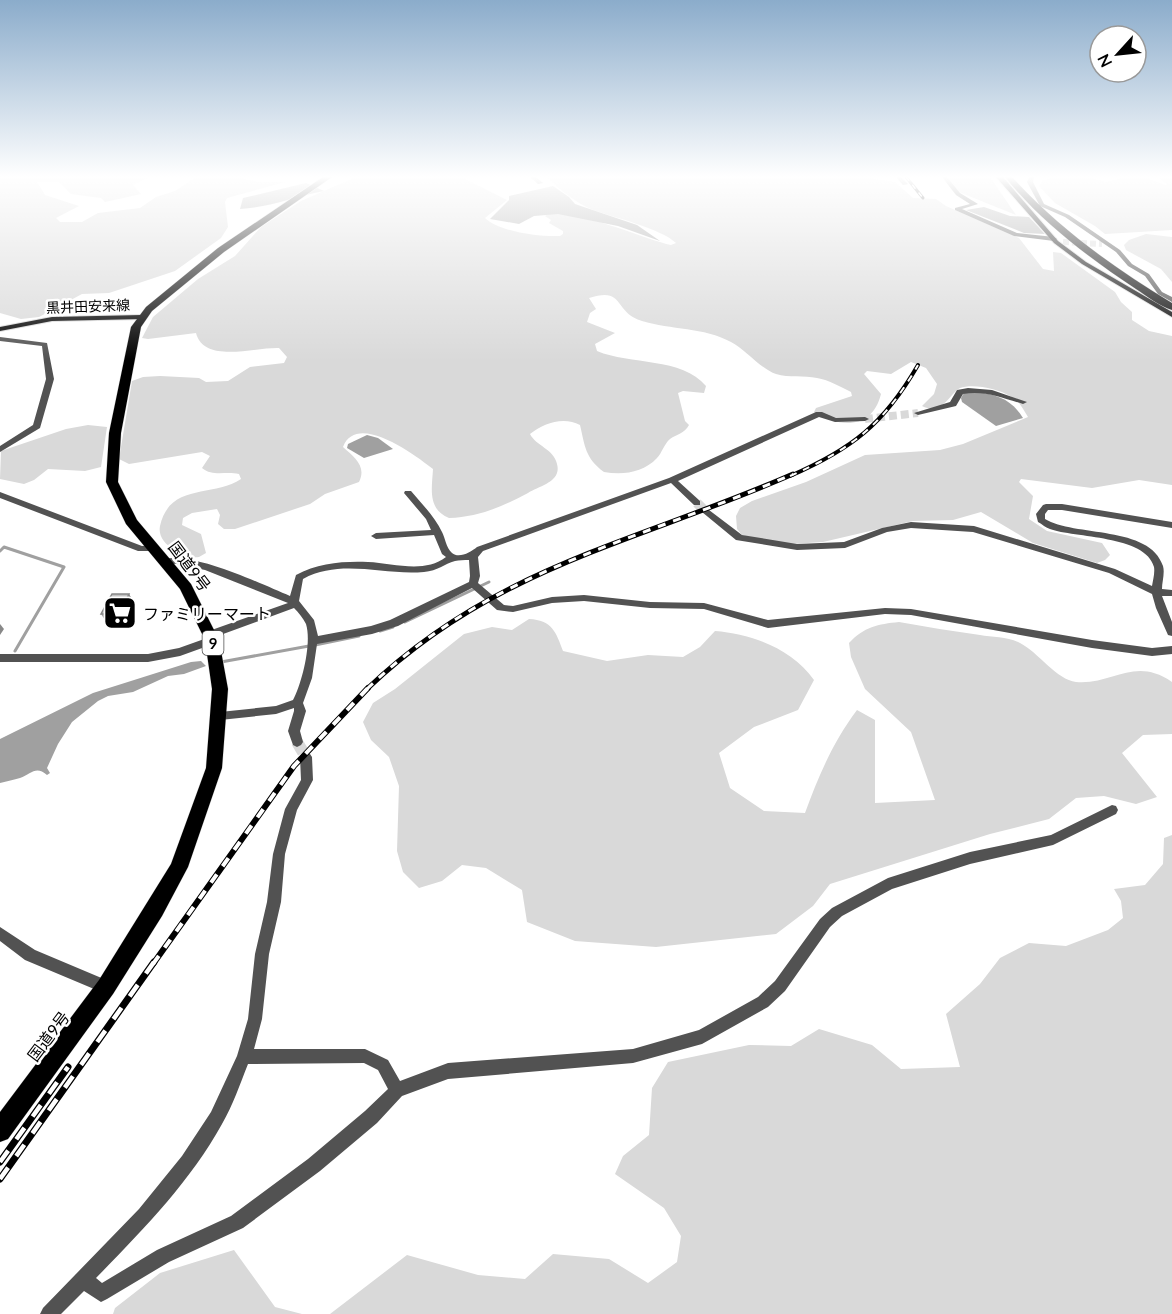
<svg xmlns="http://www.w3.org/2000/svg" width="1172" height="1314" font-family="Lato,'Noto Sans JP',sans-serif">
  <rect width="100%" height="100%" fill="#fff"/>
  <g fill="#d9d9d9">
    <path d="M0 177H149L133 185 141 194 105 202 101 198 71 194 59 182H37L45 195 79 206 56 218 60 222H82L98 213 140 208 156 197 175 191 196 177H238L257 182H285L227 198 225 202 228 227 221 238 175 271 109 293 82 294 39 317 21 319 0 313Z"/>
    <path d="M356 177H461L507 200 485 218C500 232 539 237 560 236L563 234V231L549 223 551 220 545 216C566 204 645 240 671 245L676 243C662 229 613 217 593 210 577 204 559 189 547 177H862L895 182 913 198 936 199 946 206 1019 238 1043 269 1054 271 1053 252 1061 253 1115 292 1121 302 1132 312V320L1149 331 1172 336V485L1139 480 1092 488 1021 479 1019 482 1033 496 1029 519 1047 531 1102 543 1110 555 1105 560 1097 563 1033 543 981 512 953 520 913 521 823 542 792 544 759 540 742 535 737 529 736 516 740 508 752 501 806 482 865 455 940 450 963 444 1028 417C1023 409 1019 400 1010 396 999 389 973 383 960 388 950 393 943 416 922 406L934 394 937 384 926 368 911 362 891 374 867 371 864 374 881 394C872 430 840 428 814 412L816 408 852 396 851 392C841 387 829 380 817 378 804 375 789 378 776 374 762 370 745 349 731 342 704 327 671 330 642 321 613 312 625 286 589 298L596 309 590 313 587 322 615 333 595 344 597 351C630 365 682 357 706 386L704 393 683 391 678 393 685 421 689 425C684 434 677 434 670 439 664 444 662 453 657 458 643 473 623 475 604 472 585 458 585 446 580 425 564 416 543 423 530 434 536 446 554 449 557 464 562 482 539 486 528 493 502 507 478 517 449 518 427 509 432 488 433 469 416 456 357 411 343 447 354 457 367 466 359 482L325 494 310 504 235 529H224L218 524 220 515 217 509 192 513 183 518 182 525 201 534 206 553 199 557C190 558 181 555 173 549 165 544 158 536 160 526 170 482 213 498 241 479L239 474C225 471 213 477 202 468L210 456 202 452 129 464 119 459 132 381 143 377 160 376 199 378 206 382 228 381 250 367 284 363 287 357 279 348C254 347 204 364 196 333L148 339 142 338 153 317 198 279 235 256 261 227 301 201Z"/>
    <path d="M948 177H990L1016 215 959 192Z"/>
    <path d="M1057 177H1088L1106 182 1126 177H1145L1165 185 1167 184 1157 177H1172V230L1105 234 1095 226 1055 203 1039 186 1043 180Z"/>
    <path d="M1146 234 1172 237V282L1161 269 1126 250 1124 245 1129 240Z"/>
    <path d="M88 425 107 427 101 467 85 471 48 469 34 480 24 484 0 479 1 451 66 429Z"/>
    <path d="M529 619C552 620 556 632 563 651L607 661 648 655 683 657 700 647 715 631C752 634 792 649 814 680L798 710 754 727 719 753 730 788 764 811 805 813C819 775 833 742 857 710L875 720V803L935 800 911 732 865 689 851 657 849 643C864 627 878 624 899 622 926 627 953 631 980 635 992 637 1009 637 1020 643 1038 652 1057 680 1076 682 1114 685 1134 656 1172 682V734L1143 735 1122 753 1157 797 1136 804 1104 796 1076 798 1049 819 990 834 830 884 813 906 776 934 656 947 575 941 527 922 522 890 486 868 462 865 442 881 419 888 403 872 397 851 399 786 389 757 371 740 363 722 373 703 395 689 464 634 492 627 512 630Z"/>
    <path d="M1172 835V1314H330L407 1255 478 1275 525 1279 553 1254 609 1259 648 1283 677 1262 681 1236 664 1208 615 1174 623 1156 649 1135 652 1088 668 1062 749 1045 791 1046 819 1029 872 1045 901 1069 960 1067 946 1014 980 984 1000 958 1029 943 1066 946 1108 930 1123 918 1121 901 1114 889 1145 885 1163 864 1164 838Z"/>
    <path d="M234 1250 275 1307 302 1314H113L115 1308 160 1273Z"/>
  </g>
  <g fill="#a0a0a0">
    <path d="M306 183 324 191C297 196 267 208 240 209L243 198Z"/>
    <path d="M553 186 569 197 575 204 637 225 660 241 618 226 558 214 534 216 519 224 490 219 509 200V196Z"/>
    <path d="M984 207 1010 216 1029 217 1045 234 1024 233 966 210Z"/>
    <path d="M976 392C997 394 1012 400 1023 418L996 426 962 402 961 398 964 393Z"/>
    <path d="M367 435 378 438 393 449 364 458 347 448 348 444Z"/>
    <path d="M201 661 206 666 184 674 168 676 133 692 108 696 98 701 72 722 58 744 47 768 50 773 47 775C36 765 31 774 20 778 14 780 7 781 0 783V739L93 693 191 662Z"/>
  </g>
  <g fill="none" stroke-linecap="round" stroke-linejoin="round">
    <g stroke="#a0a0a0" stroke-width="3">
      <path d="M0 551 4 547 64 567 15 651"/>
      <path d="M405 622 489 582"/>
      <path d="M380 631 393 627"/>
      <path d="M315 645 359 636"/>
      <path d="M221 662 309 646"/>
    </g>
    <path stroke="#d9d9d9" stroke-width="6" stroke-dasharray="6 3" stroke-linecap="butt" d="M1063 242 1102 244"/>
    <path stroke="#d9d9d9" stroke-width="8" stroke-dasharray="8 4" stroke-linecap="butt" d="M865 419 918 413"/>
    <path stroke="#d9d9d9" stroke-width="10" stroke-dasharray="10 4.5" stroke-linecap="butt" d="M697 503 706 512"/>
    <path stroke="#d9d9d9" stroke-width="12" stroke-dasharray="12 6" stroke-linecap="butt" d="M297 742 306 757"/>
    <g stroke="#dbdbdb" stroke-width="2">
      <g id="major">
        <path d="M996 177H1003L1058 241 1086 262 1172 312V317L1082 264 1054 243Z"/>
        <path d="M141 315 145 317 144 319 52 321 0 331V327L52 317Z"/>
      </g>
    </g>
    <g stroke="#dbdbdb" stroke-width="1">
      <g id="highway">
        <path d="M323 177H332L224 252 152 311 141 327 121 433 118 482 137 520 191 584 219 640 228 689 222 768 188 867 162 916 113 994 8 1139 0 1142V1112L99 980 171 864 206 768 212 689 205 640 180 589 126 524 106 482 109 433 131 327 146 307 218 248Z"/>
        <path d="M1005 177H1012C1059 229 1113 267 1172 303V310C1159 306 1147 296 1136 289 1088 257 1041 222 1005 177Z"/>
      </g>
    </g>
    <g fill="#525252" fill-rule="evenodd">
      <path d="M530 177H536L543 183 538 184Z"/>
      <path d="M896 177H901L908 184 903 185Z"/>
      <path d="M942 177H947L960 193 978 204 962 209 1017 233 1054 237 1057 239 1054 241 1014 236 955 210V208L970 204 956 195Z"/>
      <path d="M1029 177H1034L1033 182 1044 204 1069 215 1120 250 1132 264 1149 274 1162 292 1172 297V302L1158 294 1145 276 1128 266 1116 252 1065 217 1040 206 1027 182Z"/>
      <path d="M0 337 47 343 54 379 40 428 0 452V446L33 425 46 379 42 346 0 341Z"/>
      <path d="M968 388 992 390 1027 402 1023 404C1003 398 984 390 963 394L956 406 918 415 914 413 950 402 957 390Z"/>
      <path d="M816 412H822L836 418 865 417 869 419 865 421 835 422 819 417 678 481 700 501V505H694L671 483 483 551 478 557 480 576 478 583 504 605 513 606 552 597 584 595 650 602 704 603 768 620 885 608 911 609 1092 640 1152 648 1172 646V654L1152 656 1092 648 911 615 885 614 768 628 704 609 650 608 584 601 552 603 513 612 497 610 472 588 398 626 372 634 317 644 312 678 303 703 306 711 300 731 303 742 301 745 297 747 293 745 288 731 294 711V708L276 714 220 720 216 719 214 716 216 713 220 712 276 706 293 700C302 683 312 643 306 624 303 618 299 613 294 608L215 637 217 640 216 643 180 656 148 662H0V654H148L179 648 207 638 205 635 206 632 288 603 205 570 177 564 163 563 161 561 163 559C195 552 259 583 290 596L296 575C318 563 344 561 368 562 393 563 424 574 446 557L442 554 434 535 376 539 371 536 376 533 431 530 426 519 404 493 405 491H411C422 504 435 517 442 532 445 537 446 548 452 553 459 559 471 552 477 547L669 478ZM469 560 470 576 469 582 390 620 371 626 318 636 314 620 299 601 303 579C342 558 384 576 424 572 438 571 444 564 455 561 459 560 464 560 469 560Z"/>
      <path d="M0 492 142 546 153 545 158 548 153 551H138L0 498Z"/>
      <path d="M1046 504H1062L1172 522V528L1062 510H1048L1045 514V519C1074 537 1150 525 1163 566 1165 573 1162 582 1162 589L1172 590V596H1162L1172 622V636L1168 635 1156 608 1152 594 1109 573 973 532 911 528 887 532 845 548 797 550 736 540 702 512 706 509 709 510 742 535 797 544 844 542 882 528 911 522 974 526 1115 569 1152 586C1153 580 1155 573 1154 567 1146 535 1074 538 1050 529 1046 528 1042 524 1038 522L1036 514 1043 505Z"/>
      <path d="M306 752 310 754 312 757 313 780 297 810 285 854 281 902 269 954 262 1019 254 1049H365L388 1060 400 1081 448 1063 633 1049 699 1030 758 997 775 981 820 919 832 908 888 878 970 852 1051 835 1112 805 1116 806 1118 810 1116 814 1053 845 970 864 892 889 842 916 830 927 785 991 768 1007 702 1044 633 1063 448 1079 402 1096 377 1123 320 1171 243 1228 169 1262 107 1299 101 1302 84 1291 61 1314H40L43 1308 139 1209 182 1156 211 1112 237 1056 248 1019 255 954 267 902 273 854 285 809 301 780 300 757 302 754ZM364 1063 378 1070 388 1089 365 1111 308 1159 231 1216 157 1250 102 1283 96 1278C142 1231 190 1182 222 1124 233 1105 240 1084 248 1064Z"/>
      <path d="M0 927 35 950 111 982 113 987 111 992 106 994 25 960 0 941Z"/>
    </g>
    <use href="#major" fill="#000" fill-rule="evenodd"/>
    <use href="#highway" fill="#000" fill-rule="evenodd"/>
    <g stroke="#000" stroke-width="3">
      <path id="rail-far4" d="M906 177 923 198"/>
    </g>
    <g stroke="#000" stroke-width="4">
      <path id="rail-far3" d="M790 476C852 449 884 424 918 365"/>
    </g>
    <g stroke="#000" stroke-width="5">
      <path id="rail-far2" d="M367 689C495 566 638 542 793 474"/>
    </g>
    <g stroke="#000" stroke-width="6">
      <path id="rail-far1" d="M153 964 294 766 368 688"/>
    </g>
    <g stroke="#000" stroke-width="7">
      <g id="rail">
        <path d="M0 1162 68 1067"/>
        <path d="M0 1179 154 962"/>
      </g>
    </g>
    <use href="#rail-far4" stroke="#fff" stroke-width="1.5" stroke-dasharray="5" stroke-linecap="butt"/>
    <use href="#rail-far3" stroke="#fff" stroke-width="2" stroke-dasharray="7" stroke-linecap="butt"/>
    <use href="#rail-far2" stroke="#fff" stroke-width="3" stroke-dasharray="8" stroke-linecap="butt"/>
    <use href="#rail-far1" stroke="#fff" stroke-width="4" stroke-dasharray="10" stroke-linecap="butt"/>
    <use href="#rail" stroke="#fff" stroke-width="4.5" stroke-dasharray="14" stroke-linecap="butt"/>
  </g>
  <path fill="#a7a7a7" d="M129 594 134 603 124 623H107L101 614Z"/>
  <g fill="#888">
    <path d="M129 594 134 603 124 623 119 614Z"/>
    <path d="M0 624 4 629 0 635Z"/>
  </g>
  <path fill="#c2c2c2" stroke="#888" stroke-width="1.5" d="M112 594H129L119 614H101Z"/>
  <linearGradient id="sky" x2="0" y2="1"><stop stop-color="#8baccb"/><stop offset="0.49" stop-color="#fff"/><stop offset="1" stop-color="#fff" stop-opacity="0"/></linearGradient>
  <rect width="1172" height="361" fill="url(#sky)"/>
  <defs>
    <g id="supermarket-square" transform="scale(1.725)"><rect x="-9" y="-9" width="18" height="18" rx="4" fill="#000" stroke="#fff"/><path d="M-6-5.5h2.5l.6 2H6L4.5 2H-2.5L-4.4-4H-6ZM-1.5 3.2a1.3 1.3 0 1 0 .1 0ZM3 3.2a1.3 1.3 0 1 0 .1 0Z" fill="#fff"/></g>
  </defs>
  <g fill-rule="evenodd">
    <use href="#supermarket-square" x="120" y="613"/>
  </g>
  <g text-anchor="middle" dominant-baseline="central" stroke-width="5" stroke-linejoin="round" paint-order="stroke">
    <g font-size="14" fill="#000" stroke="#fff">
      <text transform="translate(88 306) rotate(-2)">黒井田安来線</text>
    </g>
    <rect fill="#fff" stroke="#4c4c4c" stroke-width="1.5" x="202.5" y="631" width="21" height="24" rx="4.5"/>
    <g font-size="15" font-weight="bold" fill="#000">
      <text x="213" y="643">9</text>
    </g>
    <g font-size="16" fill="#000" stroke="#fff">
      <text transform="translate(190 566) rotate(53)">国道9号</text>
      <text transform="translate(48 1036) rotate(-53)">国道9号</text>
    </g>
    <g font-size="16" fill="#000" stroke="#fff" text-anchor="start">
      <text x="143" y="613">ファミリーマート</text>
    </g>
  </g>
  <g transform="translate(1118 54) rotate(243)"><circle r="28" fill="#ffffff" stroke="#999999" stroke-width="1.5"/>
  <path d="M0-4.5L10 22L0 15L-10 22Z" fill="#000000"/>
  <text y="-9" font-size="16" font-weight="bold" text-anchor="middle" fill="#000000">N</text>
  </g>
</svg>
